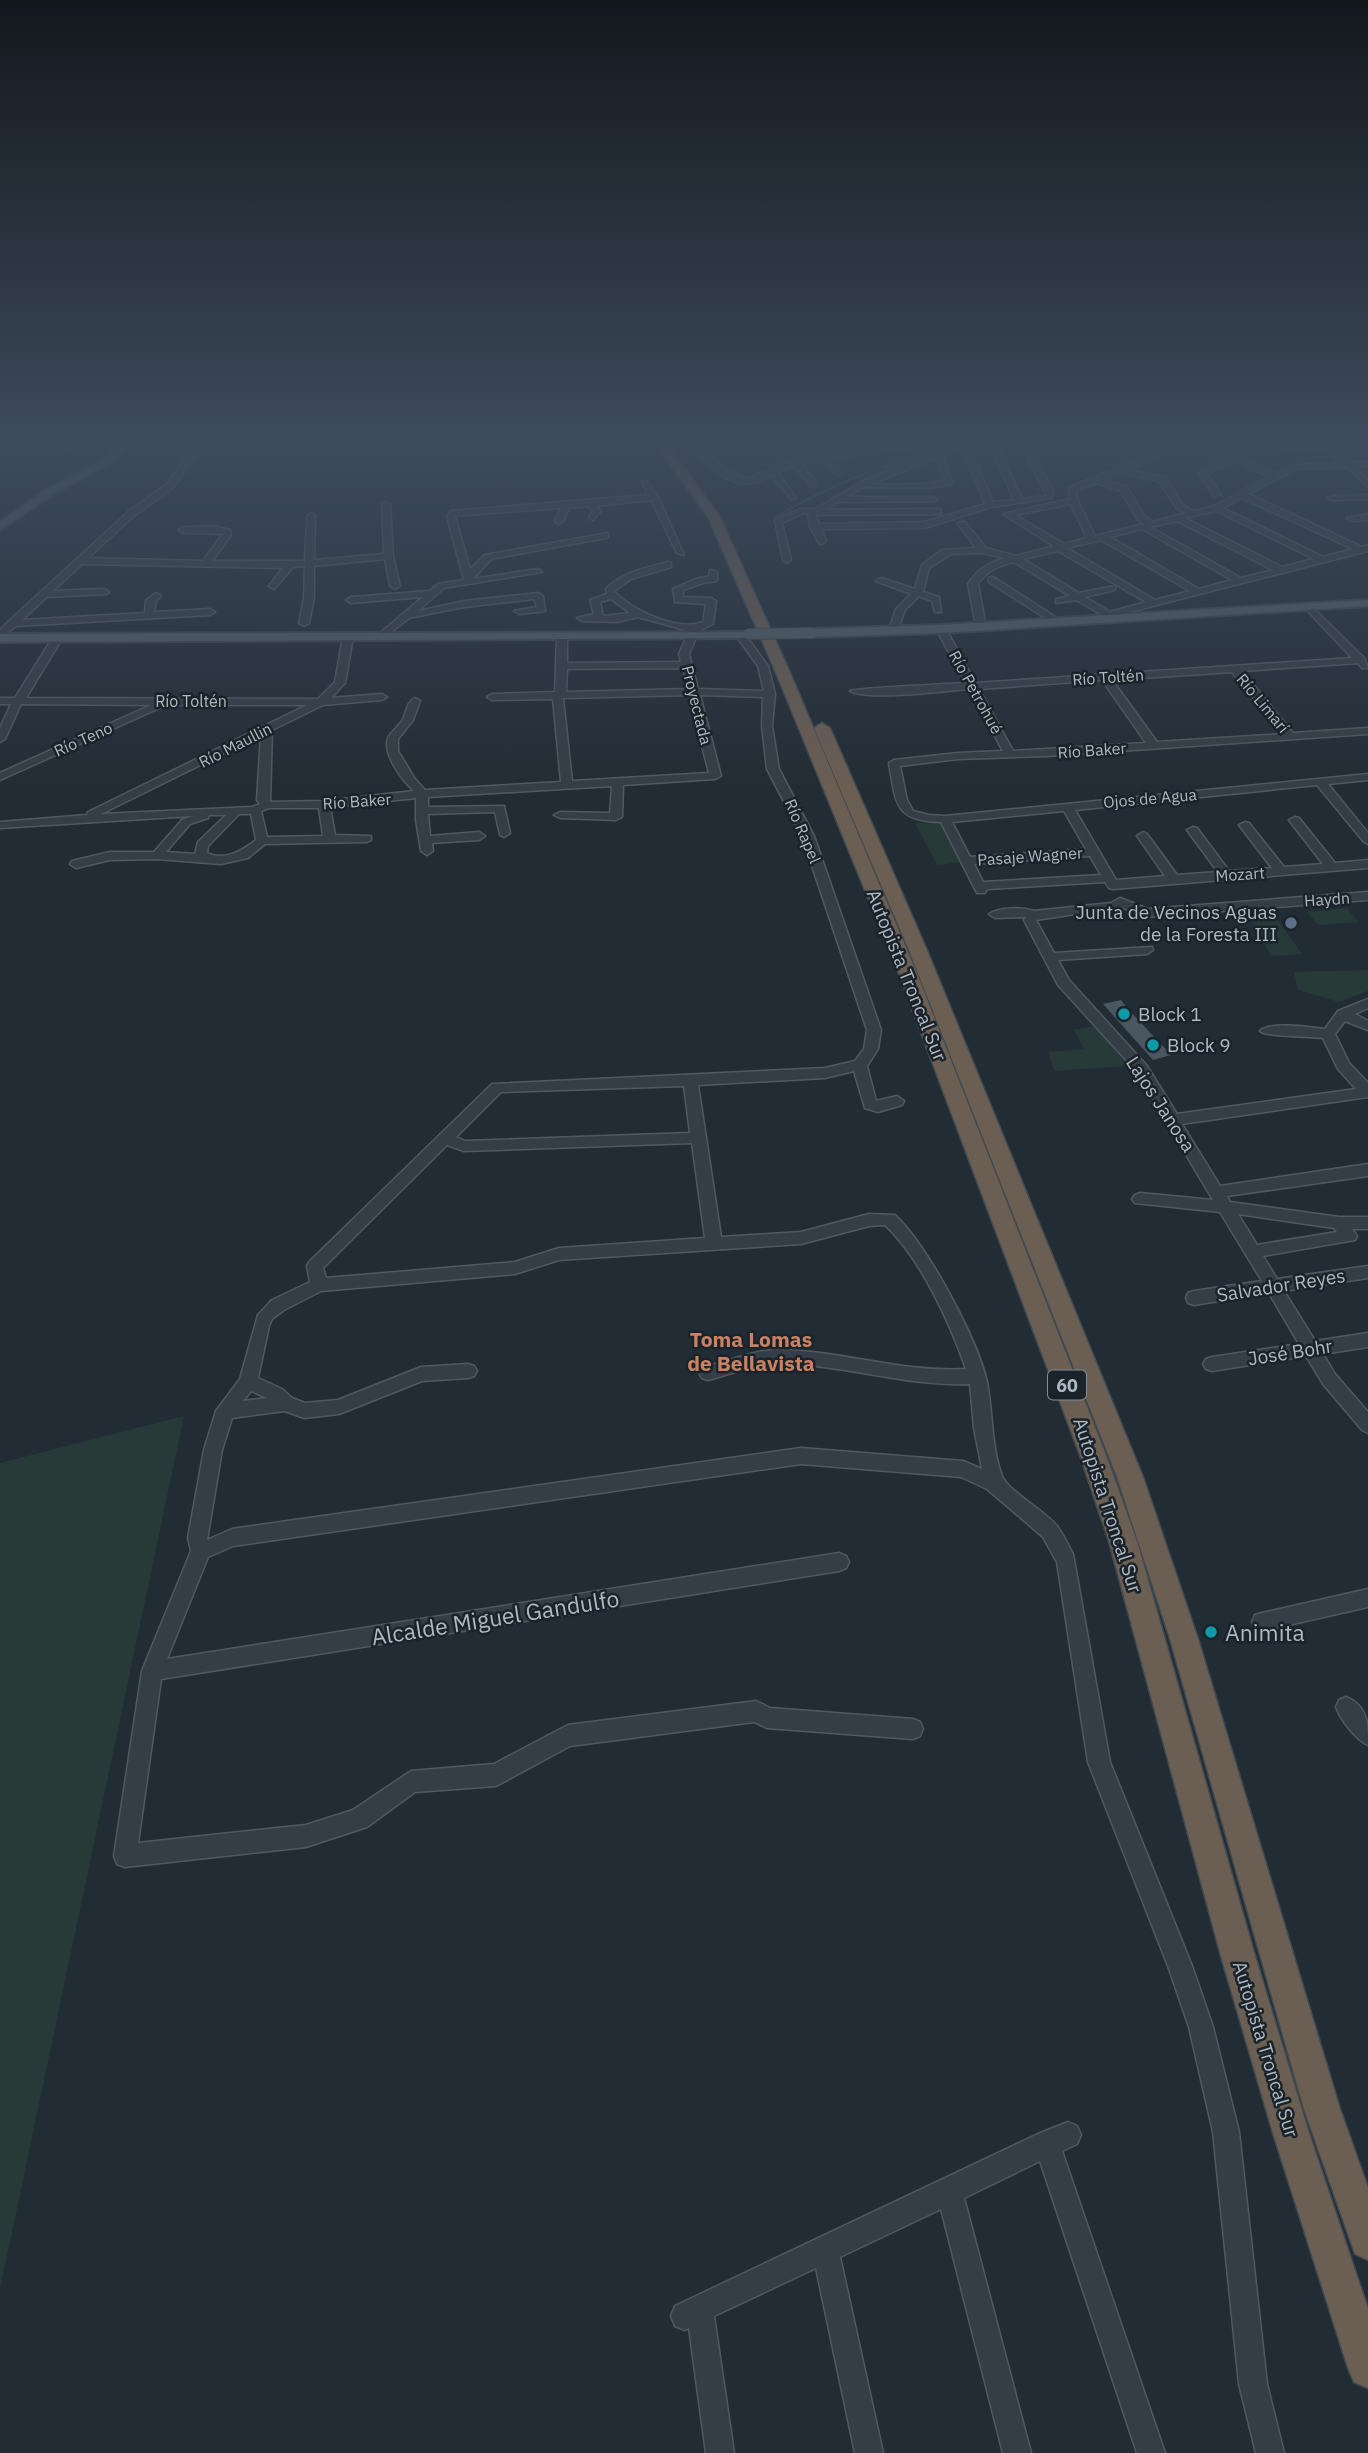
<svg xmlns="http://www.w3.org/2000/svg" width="1368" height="2453" font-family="'IBM Plex Sans',sans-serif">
  <rect width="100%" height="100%" fill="#222c35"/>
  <g fill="#273a38">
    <path d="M941 822 962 862 937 865 915 823Z"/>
    <path d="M1243 908 1270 909 1302 954 1271 956Z"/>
    <path d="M1347 908 1358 922 1318 925 1307 912Z"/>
    <path d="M1368 970V991L1339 1002 1298 990 1294 972Z"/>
    <path d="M1094 1026 1129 1066 1054 1071 1048 1052 1084 1049 1074 1030Z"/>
    <path d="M184 1416 0 2289V1463Z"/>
  </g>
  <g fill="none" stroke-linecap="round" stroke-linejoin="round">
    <g stroke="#364b5b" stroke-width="2">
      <path d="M39 444 100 456"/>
      <path d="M774 518C826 486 882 466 940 449"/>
    </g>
  </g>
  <path fill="#4a5761" d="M1121 1000 1129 1010 1171 1055 1153 1060 1103 1004Z"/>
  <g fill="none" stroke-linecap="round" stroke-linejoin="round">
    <g stroke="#4f5960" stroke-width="3">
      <g id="minor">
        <path d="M176 444H184L182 446 195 457 173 488 135 515 88 558 203 561 223 534 183 533 179 530 183 527 213 526 230 530 231 535 212 561H305L307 516 311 513 315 516 314 560 384 554 382 504 386 502 390 504 393 556 400 586 395 589 390 586 385 559 314 566V598L309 623 304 626 299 623 304 598 305 566 293 567 274 589 269 586 283 568 82 564 53 591 104 589 109 592 107 594 47 597 22 620 145 613 146 600 156 593 161 596 156 601 154 612 210 609 215 612 210 615 16 626 0 638V630L9 621 129 511 167 484 187 457 175 449Z"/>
        <path d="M692 444H700L721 466 746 479 792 460 819 455 798 444H808L829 454 924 444H951L828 458 841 473 837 475 821 459 801 464 817 482V486H811L794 466 778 473 796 498 792 500 771 475C764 478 753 485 745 484 723 482 704 461 692 444Z"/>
        <path d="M957 444H968L993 502 1014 500 989 444H997L1022 499 1045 496 1046 493 1020 444H1028L1054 493 1052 498 991 507 925 528 821 529 826 541 822 544 819 543 810 527 808 513H804L782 523 791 560 787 563 783 560 775 520 800 509H816L865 480ZM962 448 985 504 924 522 819 524 816 515 941 514V510L938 509 825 510 838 502 936 501 937 499 933 497H847L864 487 929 488 953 484 942 455ZM935 458 945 480 924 484 869 485Z"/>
        <path d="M1164 444H1172L1161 456 1127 470 1165 477 1183 505 1194 511 1214 506 1271 476 1252 470 1236 459 1207 474 1221 494 1214 496 1198 473 1231 455 1216 444H1225L1258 466 1278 473 1294 465 1341 463 1322 447 1275 453 1271 451 1327 444 1350 462H1368V466L1355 467 1368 480V487L1347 467 1296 469 1249 494 1362 547 1368 545V551L1118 615 1113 621 1076 600 1056 603V599L1070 596 1014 562C998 566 987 570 978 584L986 627 981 630 976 627 968 584C978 569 988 563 1005 558L983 553 951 554 929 568 923 592 939 597 941 612H935L932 601 919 596 905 610 897 632 889 630 896 609 911 594 876 581 881 578 915 589 922 565 942 550 976 548 958 524 959 522H965L986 548 1016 556 1054 546 1003 514 1070 499 1069 488 1155 452ZM1119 473 1159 481 1177 509 1186 513 1153 522 1144 516 1127 487 1103 480ZM1096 483 1121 491 1138 520 1144 524 1095 536 1078 501 1076 491ZM1242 498 1353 549 1323 557 1223 508ZM1071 504 1087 538 1064 544 1015 515ZM1216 511 1314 559 1282 567 1185 518ZM1177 521 1273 570 1241 578 1150 527ZM1142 529 1232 580 1199 589 1110 537ZM1101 540 1190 591 1155 600 1067 548ZM1058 551 1146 602 1110 612 1085 597 1115 590V586L1079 593 1023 559Z"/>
        <path d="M646 480 658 497 684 555 677 553 651 500 596 506 601 511 593 520 589 517 593 511 588 506 569 508 563 521 559 524 555 521 561 508 455 516 470 569 485 555 608 533V537L605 538 491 559 473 579 538 569 542 572 444 588 418 611 464 601 538 593 543 596 545 611 519 614 514 611 537 607 534 599 464 607 409 618 381 640 376 637 378 635 423 597 351 603 346 600 351 597 430 591 438 584 464 580 447 516 451 511 648 495 642 482Z"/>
        <path d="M1368 495V499L1332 500 1328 498 1332 496Z"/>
        <path d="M1368 514V520L1351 521 1347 518Z"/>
        <path d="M668 562 671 563V567L631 579 614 591C630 610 679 632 703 622L706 604 675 602 673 589 699 578 709 577 710 570 717 572V581L703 583 683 590V597L711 598 716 601 713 624 699 631 689 654 698 689 764 691 758 666 735 634 743 632 768 666 775 694 772 726 779 769 814 836 881 1030 878 1049 867 1066 876 1101 897 1096 904 1101 902 1105 878 1112 865 1108 854 1071 825 1078 698 1085 721 1237 801 1232 869 1214 895 1215C927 1245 977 1338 987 1382 993 1413 991 1446 1002 1476 1007 1490 1046 1512 1057 1526 1063 1534 1068 1545 1073 1554L1110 1762 1192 1966 1213 2027 1239 2132 1267 2384 1284 2453H1256L1239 2384 1213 2132 1189 2027 1168 1966 1088 1762 1057 1562 1043 1537 987 1489 961 1477 801 1464 233 1546 208 1557 167 1659 839 1553 846 1556 849 1562 846 1568 839 1571 161 1679 138 1843 306 1825 353 1810 411 1771 494 1764 568 1725 756 1701 770 1708 913 1719 920 1722 923 1729 920 1736 913 1739 767 1728 754 1722 570 1746 496 1786 415 1792 367 1827 306 1847 125 1867 117 1864 114 1856 142 1671 191 1551 188 1538 204 1450 216 1411 240 1379 258 1315 272 1300 310 1282 307 1266 309 1262 492 1084 825 1068 855 1061 864 1049 867 1030 802 836 767 769 762 726 763 697 700 695 721 776 715 779 623 785 622 817 616 820 560 818 554 815 560 812 610 813 612 786 428 797V807L504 806 510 833 504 837 500 835 495 812 428 814 430 836 479 832 485 836 479 840 432 843 433 851 427 855 421 851 416 820V798L330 807 335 835 371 836V840L367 842 265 844 248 858 221 864 157 859 110 860 76 868 70 864 72 861 110 852H154L182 820 192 816 0 828V822L87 815 88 812 307 705H166L0 780V773L151 705 21 704 5 739 0 742V728L11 704H0V698H15L53 637 58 634 63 637 26 698 318 699 335 682 343 637 348 634 353 637 345 683 331 698 382 694 387 697 382 700 323 705 272 730 270 802 324 801 414 791C403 781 382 754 388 738 391 732 398 727 402 721 407 713 406 702 415 698L420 701 413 720 398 739V751L415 779 425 790 561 782 553 699 492 700 487 697 492 694 555 692 557 636 562 633 567 636V663L681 662 679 654 689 631 638 617 617 622 582 621 577 618 594 614 590 600 607 594 606 589C623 572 645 568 668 562ZM611 599 630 613 603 616 600 602ZM683 668 688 689 566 692 567 669ZM689 695 709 773 572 781 563 698ZM261 735 257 800 260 804 252 807 101 814ZM269 808H319L323 836 267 837 261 811ZM239 814H251L256 840C242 851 225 861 207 853L208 846ZM209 815H226L198 842 195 854 166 852 190 824 208 818ZM684 1086 690 1133 465 1141 456 1137 501 1092ZM692 1143 705 1238 559 1248 515 1262 326 1278 323 1268 447 1145 464 1151ZM885 1225C921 1259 950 1323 966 1369 902 1373 840 1350 777 1350 755 1350 729 1361 708 1366L702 1368 699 1373 702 1378 708 1380C729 1375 755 1364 776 1364 842 1363 905 1387 970 1384L974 1428 982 1469 963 1461 801 1448 232 1529 207 1540 222 1450 232 1418 285 1411 304 1418 339 1414 422 1381 468 1378 474 1376 477 1371 474 1366 468 1364 421 1367 338 1400 305 1403 292 1398 282 1389 258 1378 269 1326 272 1319 284 1310 321 1291 515 1274 559 1260 801 1244 869 1226ZM251 1391 267 1398 243 1401Z"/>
        <path d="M992 577 995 578 1063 622 1055 624 989 582V578Z"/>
        <path d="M1309 604 1364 658 1368 668H1362L1358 663 1242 671 1293 733 1368 728V734L1047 756 958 759 900 766 907 800 913 811 929 815 945 816 1368 774V780L1328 784 1368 833V844L1364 842 1317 785 1075 810 1116 880 1165 876 1137 836 1143 832 1147 834 1177 875 1218 872 1187 830 1193 827 1197 828 1229 871 1272 868 1239 825 1245 822 1249 823 1284 867 1323 864 1289 820 1295 817 1299 818 1335 863 1368 860V868L1113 889 1109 888 1105 882 987 889 985 893H977L941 822C894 821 896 803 889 763L894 760 958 753 1003 751 969 689C946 691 866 701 850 691 855 688 950 684 966 683L936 629 941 626 946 629 975 683 1352 658 1306 609 1304 607ZM1232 672 1283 734 1157 742 1112 680ZM1102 680 1146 743 1013 751 979 689ZM1064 811 1086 849 970 857 952 822ZM1090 856 1101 875 983 882 974 864Z"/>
        <path d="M1368 892V900L1146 917 1121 907 1036 920 1054 953 1152 947 1153 950 1147 954 1058 960 1069 980 1147 1066 1177 1114 1356 1089 1338 1069 1323 1038C1309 1036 1267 1037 1260 1031 1272 1021 1309 1027 1325 1029L1338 1011 1368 999V1008L1355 1014 1368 1021V1030L1345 1021 1335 1034 1349 1063 1368 1083V1097L1182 1124 1220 1186 1368 1164V1176L1227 1196 1230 1202 1339 1217H1368V1229H1352L1357 1236 1355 1240 1263 1256 1277 1279 1368 1266V1278L1284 1291 1315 1341 1368 1333V1347L1323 1354 1335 1374 1368 1412V1433L1362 1430 1323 1384 1306 1356 1212 1371 1206 1369 1203 1364 1206 1359 1212 1357 1299 1344 1269 1293 1194 1305 1188 1303 1186 1298 1188 1293 1194 1291 1262 1281 1220 1212 1135 1203 1132 1199 1135 1195 1140 1193 1213 1200 1137 1072 1058 985 1024 920 1026 917 995 918 989 914C1000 907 1021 907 1034 911L1111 903 1120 898 1148 909ZM1238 1214 1334 1228 1337 1232 1257 1245Z"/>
        <path d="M1368 1589V1607L1262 1631 1255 1629 1252 1622 1255 1615 1262 1613Z"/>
        <path d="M1346 1697C1368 1706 1368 1724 1368 1745 1355 1739 1341 1720 1336 1707L1339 1700Z"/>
        <path d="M1068 2122 1077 2126 1081 2135 1077 2144 1062 2151 1165 2453H1137L1040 2161 964 2198 1031 2453H1003L941 2209 840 2257 883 2453H855L816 2268 714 2316 734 2453H706L689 2328 685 2330 675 2326 671 2316 675 2306 1038 2134Z"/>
      </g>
    </g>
    <g stroke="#3e474f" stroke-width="4">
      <g id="major">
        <path d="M123 444H134L107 465 55 493 0 530V522L47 489 101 461Z"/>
        <path d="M1368 600V606L941 633 812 637 806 633 812 629 941 625Z"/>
        <path d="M752 632 754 634 748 638 0 642V634Z"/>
      </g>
    </g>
    <g stroke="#3f4950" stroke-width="3">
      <g id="highway">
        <path d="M655 444H667L720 517 791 675 916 971 1106 1455 1137 1541 1255 1956 1309 2133 1368 2309V2388L1354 2382 1348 2368 1273 2133 1221 1956 1109 1541 1080 1455 898 971 777 675 708 517Z"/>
        <path d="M822 723 830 728 926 948 1143 1477 1198 1639 1340 2109 1368 2188V2260L1355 2254 1304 2109 1170 1639 1117 1477 908 948 814 728Z"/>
      </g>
    </g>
    <use href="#minor" fill="#353e46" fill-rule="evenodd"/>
    <use href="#major" fill="#535d66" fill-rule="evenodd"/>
    <use href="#highway" fill="#6b5e53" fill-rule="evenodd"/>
    <g stroke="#3e474f" stroke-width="12" stroke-linecap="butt">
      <path id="major-bridge" d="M748 634 812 633"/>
    </g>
    <use href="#major-bridge" stroke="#535d66" stroke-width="10"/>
  </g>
  <linearGradient id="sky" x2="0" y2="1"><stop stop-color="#13181d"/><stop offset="0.56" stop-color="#3e4b5c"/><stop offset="1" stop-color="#3e4b5c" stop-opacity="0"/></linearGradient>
  <rect width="1368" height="787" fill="url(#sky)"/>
  <circle fill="#5c6f8a" stroke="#1a232a" stroke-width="2.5" cx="1291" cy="923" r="7"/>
  <g fill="#0f9aa8" stroke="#1a232a" stroke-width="2.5">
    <circle cx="1124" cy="1014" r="7"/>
    <circle cx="1153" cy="1045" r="7"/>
    <circle cx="1211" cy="1632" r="7"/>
  </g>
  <g text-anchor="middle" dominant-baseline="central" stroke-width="5" stroke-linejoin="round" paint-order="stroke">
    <g font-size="16" fill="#afb9c2" stroke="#1a232a">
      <text transform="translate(1108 677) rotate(-4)">Río Toltén</text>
      <text transform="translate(976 692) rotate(61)">Río Petrohué</text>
      <text x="191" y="701">Río Toltén</text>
      <text transform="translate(1263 703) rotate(50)">Río Limarí</text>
      <text transform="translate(697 705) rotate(76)">Proyectada</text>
      <text transform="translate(83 739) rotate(-24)">Río Teno</text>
      <text transform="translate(235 745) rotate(-27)">Río Maullin</text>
      <text transform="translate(1092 750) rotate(-4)">Río Baker</text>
      <text transform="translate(1150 798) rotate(-5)">Ojos de Agua</text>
      <text transform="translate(357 801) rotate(-4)">Río Baker</text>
      <text transform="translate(803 831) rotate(67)">Río Rapel</text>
      <text transform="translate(1030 856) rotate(-4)">Pasaje Wagner</text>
      <text transform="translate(1240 874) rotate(-4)">Mozart</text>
      <text transform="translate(1327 899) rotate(-4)">Haydn</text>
    </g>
    <rect fill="#1a232a" stroke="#828c94" stroke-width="2" x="1048" y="1370.5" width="38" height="29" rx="5"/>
    <g font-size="18" font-weight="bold" fill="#afb9c2">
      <text x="1067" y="1385">60</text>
    </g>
    <g font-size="19" fill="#afb9c2" stroke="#1a232a" text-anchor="start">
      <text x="1277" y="912" text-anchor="end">Junta de Vecinos Aguas<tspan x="1277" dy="22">de la Foresta III</tspan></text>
      <text x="1138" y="1014">Block 1</text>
      <text x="1167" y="1045">Block 9</text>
    </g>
    <g font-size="19" fill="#afb9c2" stroke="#1a232a">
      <text transform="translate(907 975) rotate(68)">Autopista Troncal Sur</text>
      <text transform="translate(1161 1104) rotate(57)">Lajos Janosa</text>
      <text transform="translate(1281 1285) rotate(-9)">Salvador Reyes</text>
      <text transform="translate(1290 1352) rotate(-9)">José Bohr</text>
      <text transform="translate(1108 1505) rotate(72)">Autopista Troncal Sur</text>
      <text transform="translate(1266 2049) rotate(73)">Autopista Troncal Sur</text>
    </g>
    <g font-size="21" font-weight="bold" fill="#c98364" stroke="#1a232a">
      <text x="751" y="1339">Toma Lomas<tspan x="751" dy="24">de Bellavista</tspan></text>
    </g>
    <g font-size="23" fill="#afb9c2" stroke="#1a232a">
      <text transform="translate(495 1617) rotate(-9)">Alcalde Miguel Gandulfo</text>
    </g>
    <g font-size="23" fill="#afb9c2" stroke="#1a232a" text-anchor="start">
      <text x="1225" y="1632">Animita</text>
    </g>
  </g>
</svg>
